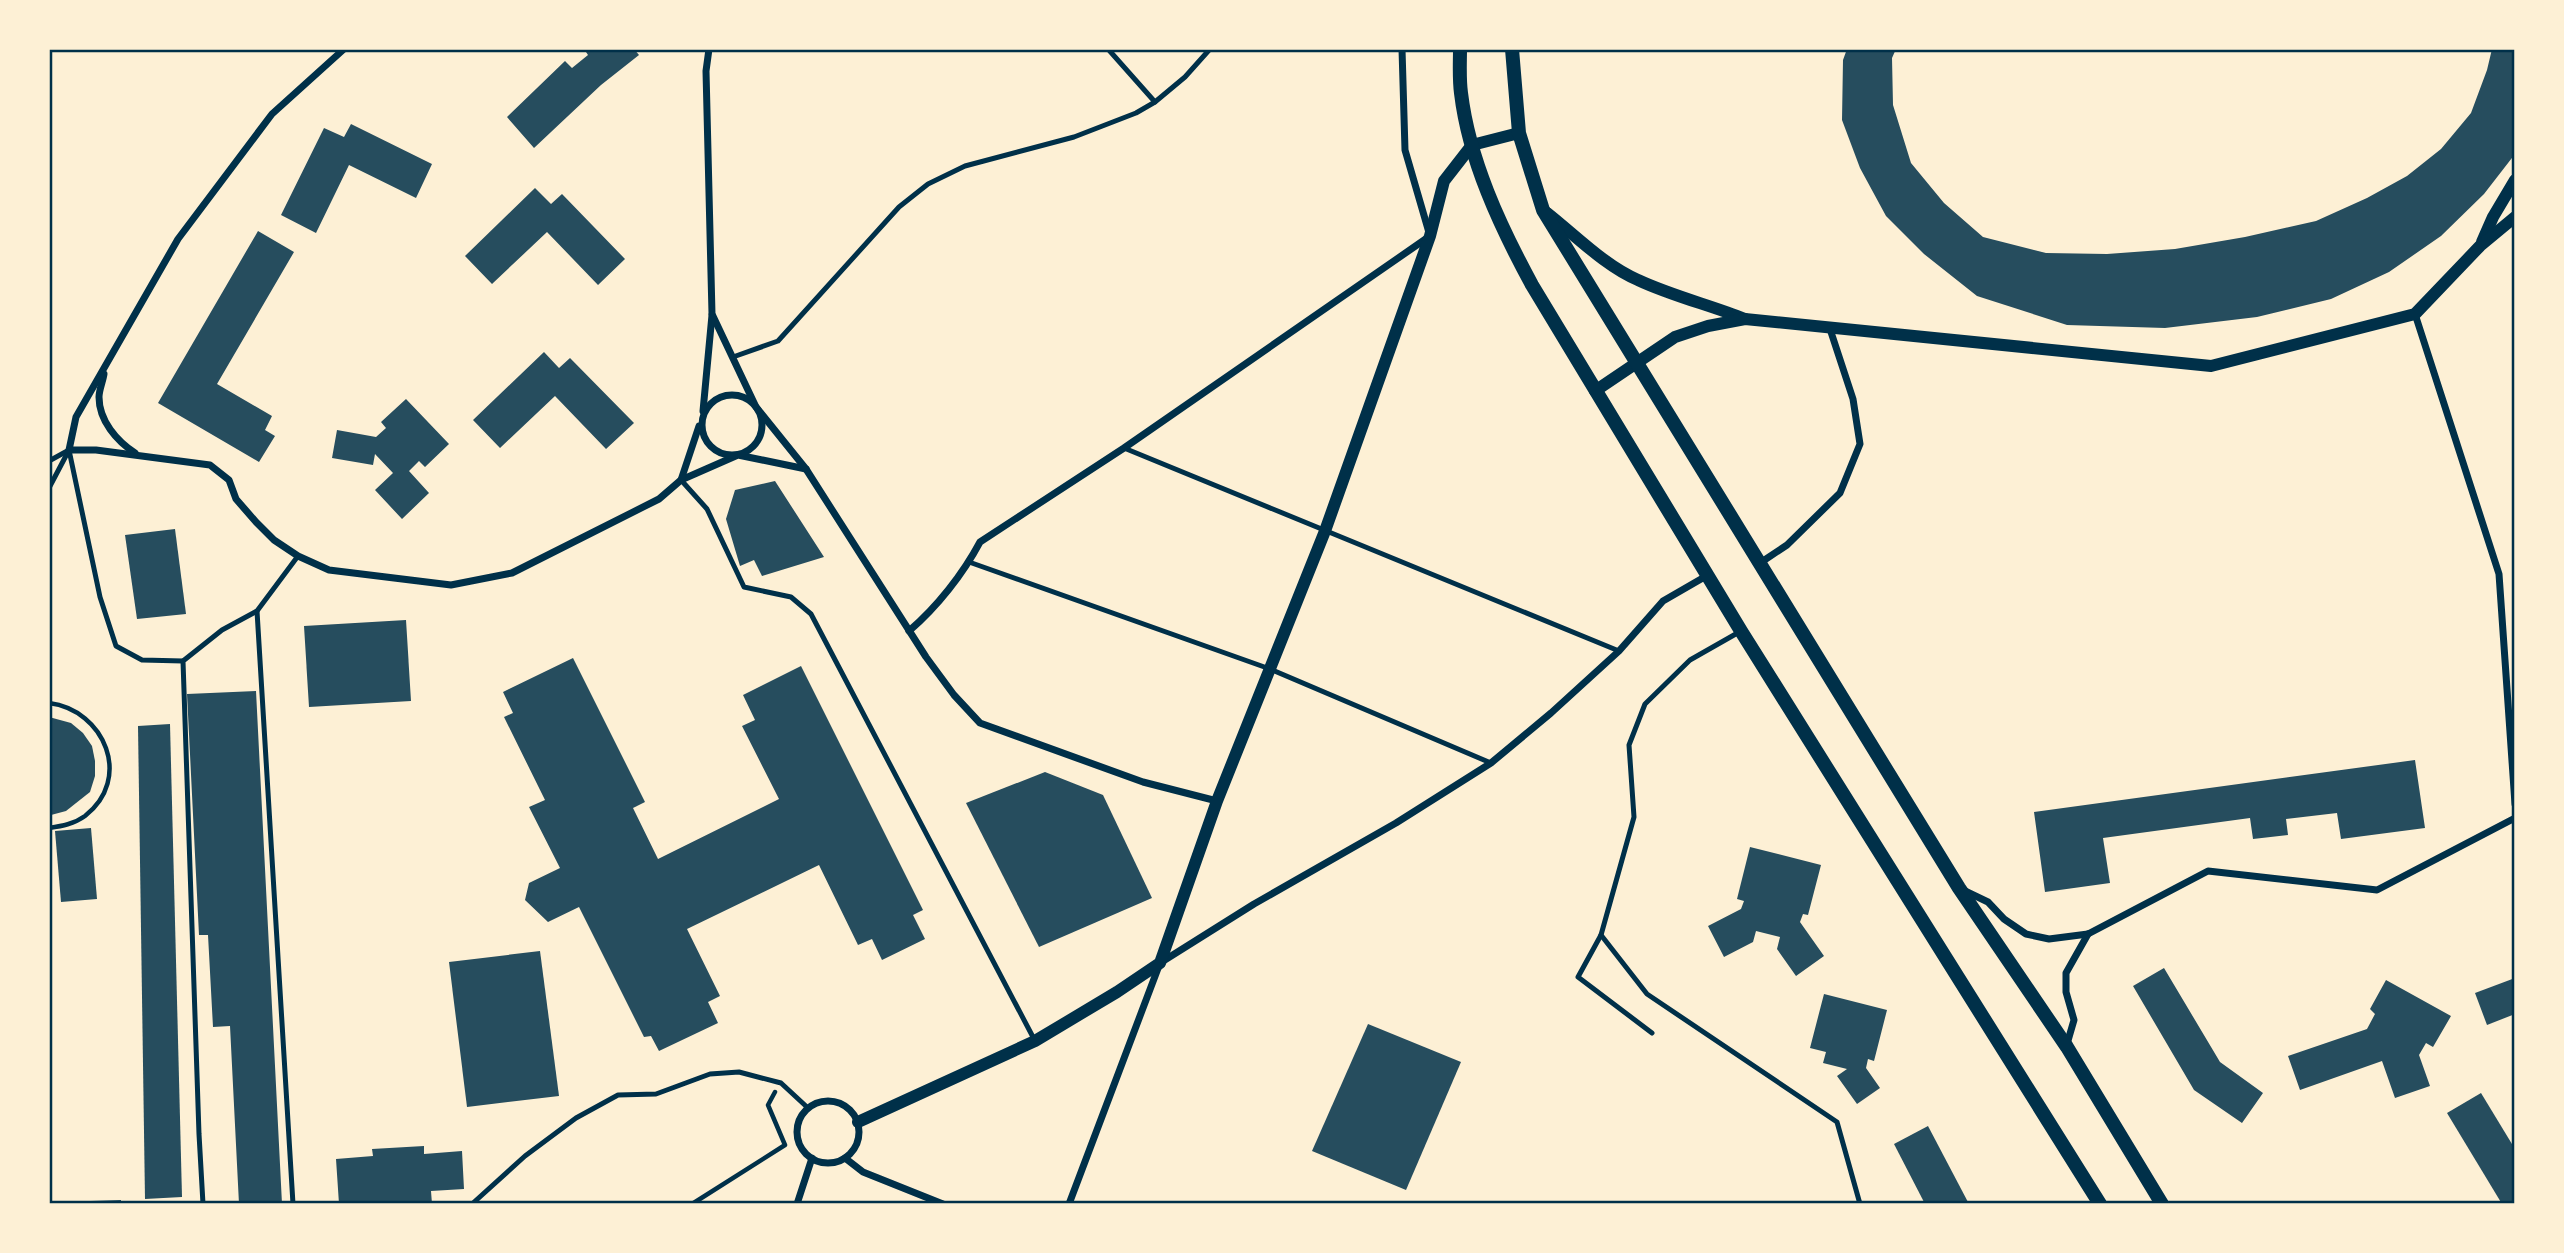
<svg xmlns="http://www.w3.org/2000/svg" width="2564" height="1253" font-family="'Roboto Condensed',sans-serif">
  <rect width="100%" height="100%" fill="#fdf0d5"/>
  <g fill="#264d5e">
    <path d="M584 49H634L639 55 601 85 534 148 507 117 565 61 572 68 588 55Z"/>
    <path d="M1847 49H1896L1892 58 1893 105 1911 163 1944 203 1983 237 2046 253 2107 254 2175 249 2245 237 2316 221 2367 198 2407 176 2441 149 2471 113 2487 70 2492 49H2515V154L2484 194 2441 236 2389 272 2331 299 2257 317 2165 328 2067 325 1977 296 1924 254 1886 216 1860 168 1842 120 1843 60Z"/>
    <path d="M351 124 432 164 416 198 349 165 316 233 281 215 324 128 344 137Z"/>
    <path d="M535 188 551 204 562 194 625 259 598 285 547 232 492 284 465 256Z"/>
    <path d="M258 231 294 252 217 384 272 416 265 430 275 436 259 462 158 403Z"/>
    <path d="M544 352 559 368 570 358 634 423 606 449 555 396 500 448 473 420Z"/>
    <path d="M406 399 449 444 425 467 419 461 409 471 429 493 402 519 375 490 393 473 375 454 373 465 332 458 337 430 376 437 386 428 381 422Z"/>
    <path d="M775 481 824 557 762 576 754 560 740 566 726 519 735 490Z"/>
    <path d="M175 529 186 614 137 619 125 535Z"/>
    <path d="M406 620 411 701 309 707 304 626Z"/>
    <path d="M573 658 645 802 633 808 658 859 779 799 742 726 755 720 743 695 801 666 923 910 913 915 925 939 882 960 872 939 858 945 819 865 687 929 720 996 708 1002 718 1023 659 1051 651 1036 644 1037 579 907 548 922 525 900 529 883 560 868 529 807 545 800 504 717 513 713 503 692Z"/>
    <path d="M256 691 282 1204H239L230 1026 213 1027 208 935H199L187 694Z"/>
    <path d="M49 717 71 723 83 733 92 746 95 761V776L90 792 66 811 51 815H49Z"/>
    <path d="M170 724 182 1197 145 1199 138 726Z"/>
    <path d="M2415 760 2425 828 2341 839 2337 813 2286 819 2288 835 2253 839 2250 818 2103 838 2110 883 2045 892 2034 812Z"/>
    <path d="M1045 772 1103 795 1152 898 1039 947 966 803Z"/>
    <path d="M91 828 97 899 61 902 55 831Z"/>
    <path d="M1750 847 1821 865 1808 915 1803 914 1800 922 1824 956 1796 976 1777 949 1780 937 1756 931 1753 942 1724 957 1708 926 1741 909 1744 901 1737 899Z"/>
    <path d="M540 951 559 1096 467 1107 449 962Z"/>
    <path d="M2164 968 2220 1062 2263 1093 2242 1123 2194 1090 2133 986Z"/>
    <path d="M2515 978V1014L2487 1025 2475 993Z"/>
    <path d="M2386 980 2451 1016 2433 1047 2426 1043 2419 1055 2430 1086 2395 1098 2382 1061 2300 1090 2288 1056 2367 1029 2375 1014 2370 1009Z"/>
    <path d="M1824 994 1887 1010 1874 1061 1868 1059 1866 1068 1880 1088 1857 1104 1837 1076 1847 1069 1823 1063 1826 1052 1810 1048Z"/>
    <path d="M1368 1024 1461 1062 1406 1190 1312 1151Z"/>
    <path d="M2481 1093 2515 1149V1204H2502L2447 1113Z"/>
    <path d="M1928 1126 1969 1204H1925L1894 1144Z"/>
    <path d="M424 1146V1154L462 1151 464 1189 431 1191 432 1204H339L336 1159 373 1156 372 1149Z"/>
    <path d="M121 1200V1204H60V1202Z"/>
  </g>
  <g fill="none" stroke-linecap="round" stroke-linejoin="round">
    <g stroke="#003049" stroke-width="4.5">
      <path d="M49 703C105 710 133 779 85 816 74 824 62 826 49 828"/>
      <path d="M692 1204 785 1145 768 1105 775 1092"/>
    </g>
    <g stroke="#003049" stroke-width="5">
      <path d="M1108 49 1155 102"/>
      <path d="M733 357 778 341 899 207 928 184 965 166 1074 137 1136 113 1155 102 1185 77 1210 49"/>
      <path d="M1124 448 1619 651"/>
      <path d="M69 450 100 597 116 646 142 660 183 661"/>
      <path d="M49 461 69 450"/>
      <path d="M681 480 707 509 744 587 791 597 811 614 1034 1039"/>
      <path d="M49 488 69 450"/>
      <path d="M969 562 1270 669 1491 763"/>
      <path d="M257 611 293 1204"/>
      <path d="M1601 935 1647 994 1837 1122 1860 1204"/>
      <path d="M1652 1033 1578 977 1601 935 1634 817 1629 745 1645 704 1690 660 1741 631"/>
      <path d="M203 1204 199 1134 183 661 222 630 257 611 298 556"/>
      <path d="M472 1204 525 1156 576 1118 618 1095 656 1094 710 1074 739 1072 781 1083 808 1108"/>
    </g>
    <g stroke="#003049" stroke-width="7">
      <path d="M344 49 272 114 178 239 76 417 69 450H96L210 465 229 480 236 499 256 522 274 540 298 556 329 570 451 585 512 573 659 499 681 480 738 455 806 469"/>
      <path d="M709 49 706 71 712 314 756 407 806 469 926 657 954 695 980 723 1143 782 1217 801"/>
      <path d="M2415 314 2499 574 2515 804"/>
      <path d="M104 374C103 381 99 390 99 397 99 421 117 441 135 453"/>
      <circle cx="732" cy="425" r="30"/>
      <path d="M703 411 712 315"/>
      <path d="M681 480 699 426"/>
      <path d="M1760 563 1787 545 1840 493 1860 444 1853 399 1830 329"/>
      <path d="M909 631C937 607 963 574 980 542L1124 448 1430 236 1405 150 1402 49"/>
      <path d="M1963 890 1988 902 2004 919 2026 934 2049 939 2088 934 2208 871 2377 890 2515 818"/>
      <path d="M2067 1044 2074 1020 2066 992V973L2088 934"/>
      <circle cx="828" cy="1132" r="31"/>
      <path d="M845 1158 863 1172 943 1204"/>
      <path d="M797 1204 812 1158"/>
      <path d="M1069 1204 1160 963 1254 904 1396 823 1491 763 1551 713 1619 651 1663 601 1708 575"/>
    </g>
    <g stroke="#003049" stroke-width="12">
      <path d="M1547 213C1575 235 1605 266 1638 280 1672 296 1710 305 1745 319"/>
      <path d="M2482 242 2493 217 2515 180"/>
      <path d="M1595 391 1675 337 1708 326 1745 319 2211 366 2415 314 2480 246 2515 217"/>
      <path d="M858 1122 1035 1041 1117 992 1160 963 1217 801 1325 531 1430 236 1444 181 1472 145 1519 133"/>
    </g>
    <g stroke="#003049" stroke-width="14">
      <path d="M1460 49C1460 63 1459 78 1461 93 1469 160 1500 226 1532 285L1741 631 2100 1204"/>
      <path d="M1512 49 1519 133 1543 210 1959 888 2067 1047 2162 1204"/>
    </g>
  </g>
  <rect width="2564" height="1253" fill="none" stroke="#fdf0d5" stroke-width="102"/>
  <rect x="51" y="51" width="2462" height="1151" fill="none" stroke="#003049" stroke-width="2.5"/>
</svg>
